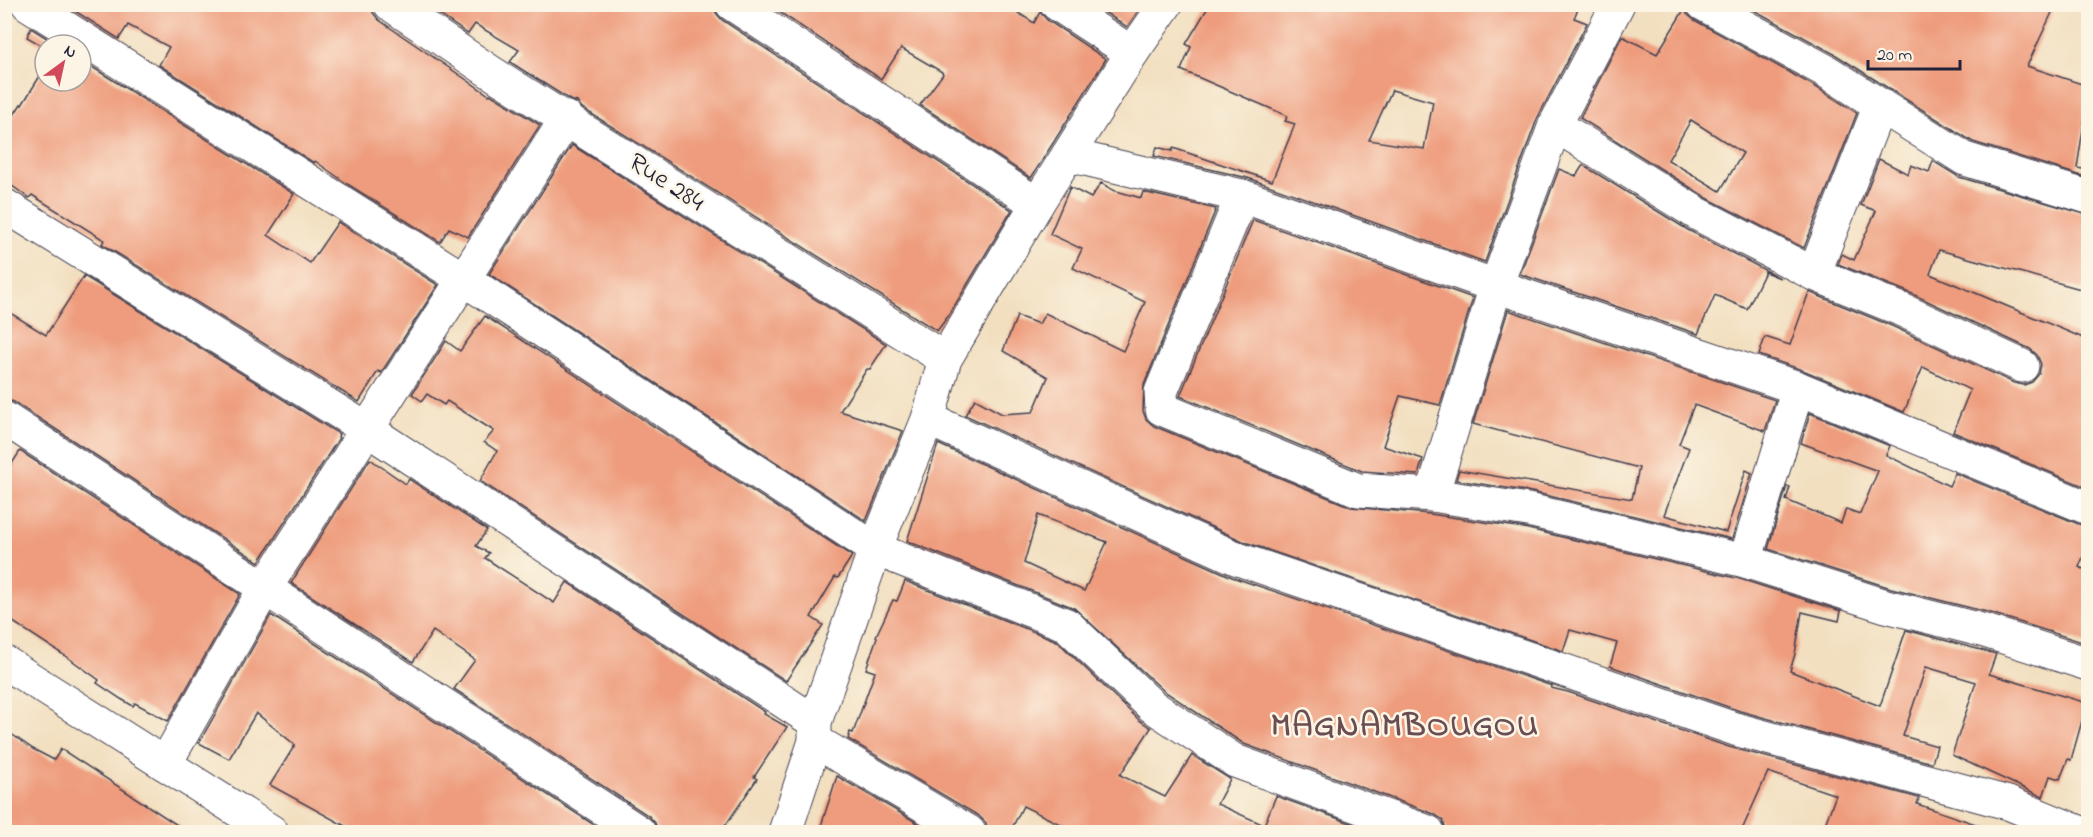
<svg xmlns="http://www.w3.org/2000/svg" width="2093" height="837" font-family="'Indie Flower',sans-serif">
  <rect width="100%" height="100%" fill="#fcf5e5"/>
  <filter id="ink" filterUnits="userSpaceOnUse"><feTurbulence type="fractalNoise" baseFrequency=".0167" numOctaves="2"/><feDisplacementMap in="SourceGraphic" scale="12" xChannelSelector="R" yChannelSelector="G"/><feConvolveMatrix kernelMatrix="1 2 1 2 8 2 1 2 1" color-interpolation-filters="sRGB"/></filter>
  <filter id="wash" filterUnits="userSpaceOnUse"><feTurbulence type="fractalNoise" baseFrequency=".008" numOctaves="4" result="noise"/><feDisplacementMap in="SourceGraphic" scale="24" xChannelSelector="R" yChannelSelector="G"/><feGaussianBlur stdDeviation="1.35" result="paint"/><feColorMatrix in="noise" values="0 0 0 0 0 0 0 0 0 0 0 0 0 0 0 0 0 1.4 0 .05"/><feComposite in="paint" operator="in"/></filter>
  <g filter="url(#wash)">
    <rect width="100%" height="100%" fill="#f2dfc0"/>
    <g id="blocks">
      <g fill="#ee9c7d" fill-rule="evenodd">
        <path d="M64 4H372L373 13 379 20 489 95 490 94 540 125 468 237 449 228 440 242 349 185 315 161 314 163 159 65 169 47 128 25 119 39Z"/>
        <path d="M424 4H714L716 13 722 20 1012 210 949 315 937 331 582 108 577 102 570 100 510 62 519 50 475 24 468 34Z"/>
        <path d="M767 4H1004L1034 23 1040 12 1047 20 1106 59 1031 178 920 105 943 74 942 72 901 48 881 79Z"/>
        <path d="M1092 4H1143L1127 27Z"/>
        <path d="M1210 4H1580L1574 18 1587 23 1537 119 1485 262 1248 178 1154 156 1157 147 1172 151 1173 148 1272 181 1295 124 1285 121 1288 116 1181 70 1191 47 1186 44ZM1392 90 1433 102 1424 149 1369 140Z"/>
        <path d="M1743 4H2056L2027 66 2088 86V97L2077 168 2088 170V178L1973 142 1836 55Z"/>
        <path d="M1685 8 1687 14 1694 20 1816 87 1857 113 1804 248 1707 198 1580 118 1622 36 1657 54ZM1691 120 1743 153 1720 191 1668 160Z"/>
        <path d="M31 28 58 45H41L27 37Z"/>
        <path d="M81 60 294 194 268 235 310 263 338 222 438 285 381 373 378 371 359 402 102 244 104 240 32 195 29 198 4 180V130L21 104 22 105 45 68V81H81Z"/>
        <path d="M572 145 886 344 870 369H867L840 411 903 431 866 521 489 274Z"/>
        <path d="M1879 159 1908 174 1911 165 1929 172 1933 161 1959 177 2088 215V291L1939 250 1930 274 2088 340V488L1953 432 1970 390 1923 367 1904 412 1805 371 1759 355 1765 337 1790 345 1809 292 1892 326 2014 383 2024 385 2032 382 2039 374 2041 364 2037 355 2030 349 1908 292 1838 264 1842 254 1854 260 1876 211 1861 205Z"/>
        <path d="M1583 165 1688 230 1780 278 1765 272 1747 309 1715 295 1698 334 1520 274 1559 169 1576 176Z"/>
        <path d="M1101 183 1113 190 1141 198 1143 192 1216 209 1144 385 1143 411 1146 419 1154 426 1351 507 1430 514 1524 528 1740 579 1841 611 1839 621 1802 612 1795 654 1790 671 1880 706 1906 630 1996 654 1989 674 2087 703 2071 760 2068 759 2060 779 2050 776 2043 797 1952 755 1976 682 1926 667 1903 736 1937 746 1932 763 1740 711 1610 666 1617 643 1570 630 1563 651 1245 542 965 415 975 399 1002 414 1033 412 1048 377 1003 351 1017 316 1039 324 1045 313 1123 351 1145 302 1073 268 1082 249 1050 234 1070 187 1091 198Z"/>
        <path d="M1253 220 1473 298 1440 405 1400 396 1383 446 1423 459 1418 475 1362 471 1180 396Z"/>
        <path d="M84 276 339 434 338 437 339 438 259 562 14 402 4 399V309L46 335Z"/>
        <path d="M1508 310 1775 400 1765 431 1694 405 1679 444 1689 448 1664 515 1726 532 1746 470 1752 473 1732 539 1532 492 1456 480 1459 470 1632 499 1639 468 1473 424Z"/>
        <path d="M485 316 852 556 838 578 835 577 811 617 823 625 786 681 480 481 497 451 484 442 494 431 447 401 444 405 427 394 422 401 412 394 446 341 460 351Z"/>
        <path d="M1810 413 1890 446 1886 455 1949 486 1955 473 2081 525 2088 526V545L2079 567 2088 571V644L1991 613 1891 588 1768 549 1787 486 1790 487 1786 500 1841 523 1846 509 1860 514 1878 471 1801 443Z"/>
        <path d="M938 444 1232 577 1552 686 1551 688 1568 692 1729 747 1919 798 1917 804 1987 828V832H1822L1836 795 1768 772 1741 832H1619L1599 826 1597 832H1446L1443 820 1434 814 1244 744 1164 691 1074 608 907 541ZM1038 515 1107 542 1084 591 1024 563Z"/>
        <path d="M20 451 240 594 168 721 135 703 133 706 121 699 97 683 99 680 70 659 4 616V476Z"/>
        <path d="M370 459 406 484 409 479 487 530 476 546 489 553 485 558 554 603 567 582 765 712 764 714 787 727 754 777 757 779 721 832H658L655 823 649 816 454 689 475 660 433 631 413 662 291 583Z"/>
        <path d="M905 581 1057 641 1139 720 1151 728 1120 775 1165 797 1192 755 1230 779 1217 804 1264 825 1276 796 1375 832H1076L1023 806 1010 832H988L986 823 979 816 848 739 850 732 853 733 875 672 866 669 877 637 876 636 893 600 897 601Z"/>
        <path d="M271 615 605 832H356L270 785 295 745 256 713 229 759 199 743Z"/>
        <path d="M4 729 33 749 54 760 61 749 188 832H4Z"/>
        <path d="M837 776 933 832H819Z"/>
      </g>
    </g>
  </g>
  <g filter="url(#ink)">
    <use href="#blocks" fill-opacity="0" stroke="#413e4f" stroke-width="1.5"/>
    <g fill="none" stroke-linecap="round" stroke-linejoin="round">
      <g stroke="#413e4f" stroke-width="35">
        <g id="minor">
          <path d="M28 4 465 280 875 549 1067 625 1152 706 1235 761 1428 832"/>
          <path d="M390 4 489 71 945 359"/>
          <path d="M732 4 1037 204"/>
          <path d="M1057 4 1132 53"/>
          <path d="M1703 4 1826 71 1965 159 2088 197"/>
          <path d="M1555 125 1698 214 1814 274 1900 309 2022 366"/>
          <path d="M1068 155 1242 196 1496 286 1798 388 2088 508"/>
          <path d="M1242 196 1161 392 1162 409 1358 490 1432 495 1528 510 1745 561 1886 606 1985 631 2088 664"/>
          <path d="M4 205 368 430 815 722"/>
          <path d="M1814 274 1880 105"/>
          <path d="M4 418 639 832"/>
          <path d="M928 419 1238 559 1735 729 2008 803 2079 832"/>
          <path d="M1432 495 1496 286 1555 125 1618 4"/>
          <path d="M1745 561 1798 388"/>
          <path d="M4 662 272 832"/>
          <path d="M815 741 969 832"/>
          <path d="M165 764 265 588 567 118"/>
          <path d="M785 832 815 741V722L875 549 928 419 945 359 1037 204 1132 53 1166 4"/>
        </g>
      </g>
      <use href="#minor" stroke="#fff" stroke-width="33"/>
    </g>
  </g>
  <g text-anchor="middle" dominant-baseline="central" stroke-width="5" stroke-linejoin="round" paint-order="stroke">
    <g font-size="27" fill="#22223b" stroke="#fcf5e5">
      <text transform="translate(666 183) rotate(33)">Rue 284</text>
    </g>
    <g font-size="33" font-weight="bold" letter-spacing="1.5" fill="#694d52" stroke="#fcf5e5">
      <text x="1405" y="727">MAGNAMBOUGOU</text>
    </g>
  </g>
  <rect width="2093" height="837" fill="none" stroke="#fcf5e5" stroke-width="24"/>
  <g transform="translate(63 63) rotate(33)"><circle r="28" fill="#fcf5e5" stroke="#a5a1a1" stroke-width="1.5"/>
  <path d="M0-4.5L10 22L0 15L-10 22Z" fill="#d1495b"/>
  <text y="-9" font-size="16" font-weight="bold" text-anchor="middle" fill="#22223b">N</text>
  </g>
  <path d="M1868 60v9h92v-9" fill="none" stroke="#22223b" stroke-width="3"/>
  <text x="1877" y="60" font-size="18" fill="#22223b" stroke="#fcf5e5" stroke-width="4.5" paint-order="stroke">20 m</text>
</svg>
